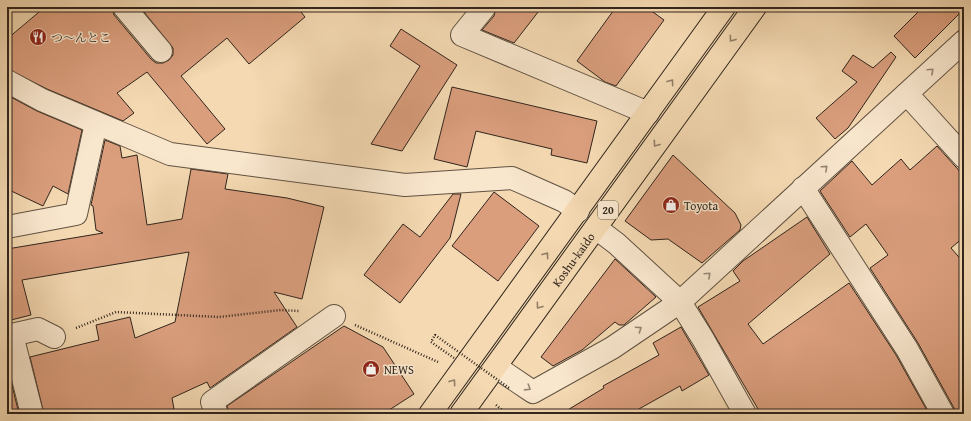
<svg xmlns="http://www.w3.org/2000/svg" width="971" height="421" font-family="'Gentium Book Plus','Noto Serif JP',serif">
  <rect width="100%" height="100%" fill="#f4d9b2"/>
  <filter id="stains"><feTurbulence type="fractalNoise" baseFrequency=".005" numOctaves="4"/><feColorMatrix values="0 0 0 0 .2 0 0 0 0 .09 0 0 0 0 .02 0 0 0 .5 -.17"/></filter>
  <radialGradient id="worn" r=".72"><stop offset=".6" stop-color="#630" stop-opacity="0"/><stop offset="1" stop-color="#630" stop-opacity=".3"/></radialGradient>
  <g fill="#da9e7d" stroke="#30251c">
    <path d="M45 7H112L114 15 151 59 156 63H163L169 60 173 55V48L140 7H297L305 17 249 64 227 38 181 76 225 129 207 144 147 72 117 93 134 113 123 121 47 89 7 69V39Z"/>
    <path d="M496 7H542L514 43 482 30 494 16Z"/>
    <path d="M616 7H646L664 20 616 86 605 82 577 61Z"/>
    <path d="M923 7H964V9L915 58 894 36Z"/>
    <path d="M401 29 457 65 402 151 371 144 420 66 390 46Z"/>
    <path d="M891 52 896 57 848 128 835 139 816 118 857 82 842 71 853 55 873 68Z"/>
    <path d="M452 87 597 121 587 163 551 155 552 149 476 131 467 167 434 159Z"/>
    <path d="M7 95 37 111 82 130 68 194 53 186 43 206 7 189Z"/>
    <path d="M105 140 120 146 122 158 137 155 147 225 182 219 191 169 228 174 225 189 287 198 324 207 302 299 274 292 297 327 210 388 207 382 172 398 174 409 152 414H44L30 357 99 340 96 325 130 317 135 338 175 322 189 252 22 280 31 315 7 321V249L103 233 96 230 93 206 91 205Z"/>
    <path d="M937 146 964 176V237L951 248 964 263V414H955L954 408 918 343 870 268 888 255 866 224 850 237 820 191 852 161 872 185 901 159 910 170Z"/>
    <path d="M673 155 735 213 741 225 740 230 702 263 668 239 651 240 625 221Z"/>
    <path d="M494 192 539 226 498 281 452 246Z"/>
    <path d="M453 194H461L450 238 400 303 364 275 403 224 420 237Z"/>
    <path d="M807 217 830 254 748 324 763 344 849 283 896 355 929 414H761L698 307 740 281 733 271 743 261Z"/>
    <path d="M615 259 656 297 624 325H619L615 322 582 350 553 366 541 357Z"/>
    <path d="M344 326 383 347 414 394 383 414H229L227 406Z"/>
    <path d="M681 327 709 375 682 391 680 386 630 414H561L604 388 603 386 659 355 653 343Z"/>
    <path d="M10 377 19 414H7V378Z"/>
  </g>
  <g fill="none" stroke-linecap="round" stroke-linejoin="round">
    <g stroke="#615242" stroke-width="24">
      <g id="minor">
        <path d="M124 7 161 51"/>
        <path d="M482 7 484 8 462 35 648 113"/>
        <path d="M7 81 42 100 170 154 405 185 512 178 564 201 578 211"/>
        <path d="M907 94 964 157"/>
        <path d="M803 188 907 349 943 414"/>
        <path d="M7 227 76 214 96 123"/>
        <path d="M596 228 617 244 680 302 703 339 745 414"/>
        <path d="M12 335 32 414"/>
        <path d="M7 336 38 329 54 337"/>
        <path d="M496 367 533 392 612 348 680 302 964 41"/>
        <path d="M217 414 212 402 334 316"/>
      </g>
    </g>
    <g stroke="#30251c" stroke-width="24">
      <g id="highway">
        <path d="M430 414 724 7"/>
        <path id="s1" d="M461 414 755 7"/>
      </g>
    </g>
    <g stroke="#30251c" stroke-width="2.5" stroke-dasharray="1 2" stroke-linecap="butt">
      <path d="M355 325 438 362"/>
      <path d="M76 328 116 312 219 317 281 310 299 311"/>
      <path d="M496 405 507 414"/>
    </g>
    <use href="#minor" stroke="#f8e6cd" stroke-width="22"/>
    <use href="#highway" stroke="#f4d9b2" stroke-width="22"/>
    <path stroke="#30251c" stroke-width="2.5" stroke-dasharray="1 2" stroke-linecap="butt" d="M454 358 431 342 435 335 509 388"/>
  </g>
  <defs><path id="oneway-chevron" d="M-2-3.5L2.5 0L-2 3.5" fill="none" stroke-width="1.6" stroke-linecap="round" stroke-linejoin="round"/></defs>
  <g stroke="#927f67">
    <use href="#oneway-chevron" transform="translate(732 39) rotate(126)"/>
    <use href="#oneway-chevron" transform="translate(671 82) rotate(-54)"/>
    <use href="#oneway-chevron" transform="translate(656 144) rotate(126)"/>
    <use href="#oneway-chevron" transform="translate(546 255) rotate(-54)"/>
    <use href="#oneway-chevron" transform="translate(539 306) rotate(126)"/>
    <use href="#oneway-chevron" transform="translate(453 382) rotate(-54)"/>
  </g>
  <g stroke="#948674">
    <use href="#oneway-chevron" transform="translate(931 71) rotate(-43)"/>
    <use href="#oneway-chevron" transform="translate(825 168) rotate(-42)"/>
    <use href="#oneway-chevron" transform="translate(708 275) rotate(-43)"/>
    <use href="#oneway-chevron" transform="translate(639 329) rotate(-34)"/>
    <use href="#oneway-chevron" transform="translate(528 388) rotate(32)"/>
  </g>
  <defs>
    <g id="restaurant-disc" transform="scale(0.9)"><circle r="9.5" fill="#8f2418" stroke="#f8e6cd"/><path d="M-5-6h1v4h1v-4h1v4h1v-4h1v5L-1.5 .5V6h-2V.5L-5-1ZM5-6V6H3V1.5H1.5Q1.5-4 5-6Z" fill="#fff"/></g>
    <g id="shop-disc" transform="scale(0.9)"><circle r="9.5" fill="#8f2418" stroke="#f8e6cd"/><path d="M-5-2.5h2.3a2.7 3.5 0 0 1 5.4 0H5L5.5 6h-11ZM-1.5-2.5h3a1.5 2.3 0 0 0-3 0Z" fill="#fff"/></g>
  </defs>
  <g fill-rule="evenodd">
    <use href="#restaurant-disc" x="38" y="37"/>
    <use href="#shop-disc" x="671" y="205"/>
    <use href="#shop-disc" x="371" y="369"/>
  </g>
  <g text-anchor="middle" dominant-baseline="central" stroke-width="3" stroke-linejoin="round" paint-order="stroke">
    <rect fill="#f8e6cd" stroke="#6c5f51" stroke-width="1" x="598" y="201" width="20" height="18" rx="3"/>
    <g font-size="11" font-weight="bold" fill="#30251c">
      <text x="608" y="210">20</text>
    </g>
    <g font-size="12" fill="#30251c" stroke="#f8e6cd" text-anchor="start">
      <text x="51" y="37">つ～んとこ</text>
      <text x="684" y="205">Toyota</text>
      <text x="384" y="369">NEWS</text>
    </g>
    <g font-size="12" fill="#30251c" stroke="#f8e6cd">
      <text stroke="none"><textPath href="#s1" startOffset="191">Koshu-kaido</textPath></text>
    </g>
  </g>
  <rect width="971" height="421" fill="none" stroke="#f4d9b2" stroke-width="24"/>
  <rect x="8" y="8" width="955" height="405" fill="none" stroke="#30251c" stroke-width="2"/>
  <rect x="12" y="12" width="947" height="397" fill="none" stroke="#30251c"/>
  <rect width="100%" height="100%" filter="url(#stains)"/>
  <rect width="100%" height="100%" fill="url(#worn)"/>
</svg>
